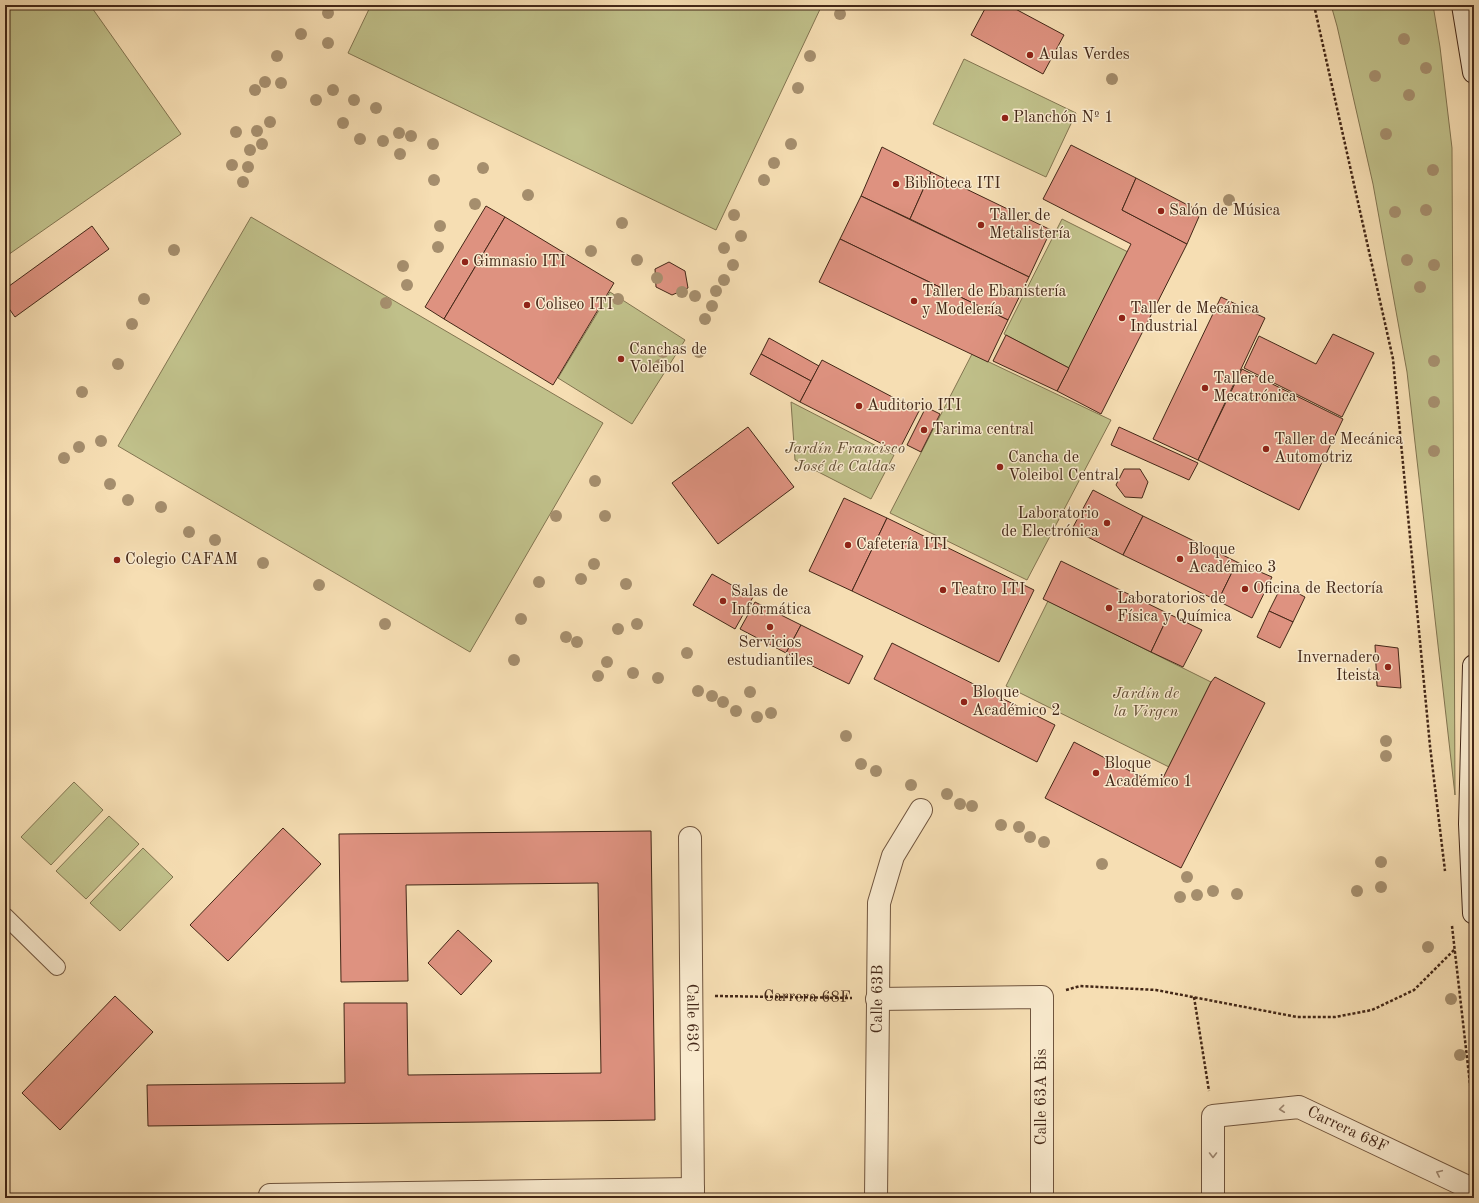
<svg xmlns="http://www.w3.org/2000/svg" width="1479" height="1203" font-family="'Old Standard TT',serif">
  <rect width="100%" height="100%" fill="#f6deb3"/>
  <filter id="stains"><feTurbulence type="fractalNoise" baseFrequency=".005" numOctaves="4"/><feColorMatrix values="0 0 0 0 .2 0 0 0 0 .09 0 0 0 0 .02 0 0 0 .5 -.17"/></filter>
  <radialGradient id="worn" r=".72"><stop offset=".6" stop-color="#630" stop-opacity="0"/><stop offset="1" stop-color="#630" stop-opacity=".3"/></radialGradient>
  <g fill="#c0c08a" stroke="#827450">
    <path d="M5 5H90L181 134 5 257Z"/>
    <path d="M371 5H822L716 230 348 53Z"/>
    <path d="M1331 5H1433L1440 47 1452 148 1455 795 1407 372 1373 184 1337 26Z"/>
    <path d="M964 59 1076 113 1046 177 933 124Z"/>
    <path d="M251 217 603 423 470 652 118 446Z"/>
    <path d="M1062 219 1128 252 1069 368 1004 334Z"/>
    <path d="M610 292 685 340 632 424 558 378Z"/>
    <path d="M972 354 1111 420 1027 580 890 513Z"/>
    <path d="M791 402 894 455 871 499 795 460Z"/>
    <path d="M1048 601 1211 682 1169 767 1006 686Z"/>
    <path d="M74 782 103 810 51 865 21 837Z"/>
    <path d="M109 816 139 844 86 899 56 871Z"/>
    <path d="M143 848 173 877 120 931 90 903Z"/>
  </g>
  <g fill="#de9280" stroke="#432717">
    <path d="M987 5H1008L1064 35 1043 74 971 35Z"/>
    <path d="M1071 145 1136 178 1122 210 1187 244 1101 414 1057 391 1131 244 1043 199Z"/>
    <path d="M882 147 931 172 910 219 861 196Z"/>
    <path d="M931 172 1051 230 1029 277 910 219Z"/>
    <path d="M1136 178 1201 212 1187 244 1122 210Z"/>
    <path d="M861 196 1029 277 1008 320 840 239Z"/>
    <path d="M486 206 505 217 444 319 425 307Z"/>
    <path d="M505 217 614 283 553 385 444 319Z"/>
    <path d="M92 226 109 249 15 317 5 303V289Z"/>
    <path d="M840 239 1008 320 988 362 819 282Z"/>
    <path d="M669 262 685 271 688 288 672 295 656 287 655 269Z"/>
    <path d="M1221 297 1265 318 1198 460 1153 439Z"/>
    <path d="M1333 334 1374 353 1342 417 1244 368 1259 336 1316 364Z"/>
    <path d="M1006 335 1069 368 1057 391 993 361Z"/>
    <path d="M769 338 819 366 811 381 761 354Z"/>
    <path d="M761 354 811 381 800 402 750 374Z"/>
    <path d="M822 360 919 411 898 452 800 402Z"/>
    <path d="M1242 369 1343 419 1299 510 1198 460Z"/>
    <path d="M926 407 940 414 921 452 907 445Z"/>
    <path d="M748 427 794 487 718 544 672 483Z"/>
    <path d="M1119 427 1198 463 1189 480 1111 445Z"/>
    <path d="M1124 469H1140L1148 482 1142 498 1125 497 1116 485Z"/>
    <path d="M1093 490 1143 516 1123 555 1072 529Z"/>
    <path d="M844 498 887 518 852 591 809 571Z"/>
    <path d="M1143 516 1237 562 1218 601 1123 555Z"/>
    <path d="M887 518 1034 590 999 662 852 591Z"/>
    <path d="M1061 561 1169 614 1151 652 1043 599Z"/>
    <path d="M1237 562 1272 577 1252 618 1218 601Z"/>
    <path d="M712 574 753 597 735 629 693 605Z"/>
    <path d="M1282 585 1305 597 1293 622 1269 611Z"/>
    <path d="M755 602 801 625 786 653 740 629Z"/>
    <path d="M1269 611 1293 622 1280 648 1257 637Z"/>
    <path d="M1169 614 1202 630 1183 667 1151 652Z"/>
    <path d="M801 625 863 656 849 684 786 653Z"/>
    <path d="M892 643 1055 725 1037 762 874 679Z"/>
    <path d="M1375 645 1398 648 1401 688 1377 686Z"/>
    <path d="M1215 677 1265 703 1181 868 1045 798 1074 742 1159 786 1211 682Z"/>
    <path d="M283 828 321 864 228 961 190 925Z"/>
    <path d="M651 831 655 1120 148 1126 147 1085 345 1083 344 1003H407L408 1075 601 1073 598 883 406 885 408 981 341 982 339 834Z"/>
    <path d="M458 930 492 961 461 995 428 963Z"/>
    <path d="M115 996 153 1032 60 1130 22 1093Z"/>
  </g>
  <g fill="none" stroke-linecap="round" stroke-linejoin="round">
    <g stroke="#70553e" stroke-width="18">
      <path id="service" d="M5 916 57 967"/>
    </g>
    <g stroke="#70553e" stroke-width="24">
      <g id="minor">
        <path id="s2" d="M690 838 693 1198"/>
        <path d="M877 999 1042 997V1198"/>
        <path d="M270 1198V1195L693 1189"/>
        <path id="s3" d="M876 1198 879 903 893 856 921 810"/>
        <path id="s4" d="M1213 1198V1116L1299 1107 1474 1190"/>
      </g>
    </g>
    <g stroke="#432717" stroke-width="24">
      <g id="secondary">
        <path d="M1463 5 1474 72"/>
        <path d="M1474 666 1470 824 1474 913"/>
      </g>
    </g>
    <g stroke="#432717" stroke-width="2.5" stroke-dasharray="3 2" stroke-linecap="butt">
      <path d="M1314 5 1393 359 1430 746 1445 871"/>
      <path d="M1452 926 1474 1119"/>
      <path d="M1066 990 1080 986 1156 990 1297 1017H1335L1372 1010 1414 990 1455 949"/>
      <path id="s1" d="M715 996 852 998"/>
      <path d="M1194 997 1209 1091"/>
      <path d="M158 1198 246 1196"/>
    </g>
    <use href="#service" stroke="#f9eace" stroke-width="16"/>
    <use href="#minor" stroke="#f9eace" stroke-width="22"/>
    <use href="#secondary" stroke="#f9eace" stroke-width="22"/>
  </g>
  <g fill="#a58e6d">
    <circle cx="328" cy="13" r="6"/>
    <circle cx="840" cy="14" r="6"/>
    <circle cx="301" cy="34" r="6"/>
    <circle cx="1404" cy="39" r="6"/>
    <circle cx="328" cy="43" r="6"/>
    <circle cx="277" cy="56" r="6"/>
    <circle cx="810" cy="56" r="6"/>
    <circle cx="1426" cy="68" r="6"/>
    <circle cx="1375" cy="76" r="6"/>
    <circle cx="1112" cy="79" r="6"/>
    <circle cx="265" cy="82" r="6"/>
    <circle cx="281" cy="83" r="6"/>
    <circle cx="798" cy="88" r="6"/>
    <circle cx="255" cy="90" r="6"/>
    <circle cx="333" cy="90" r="6"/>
    <circle cx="1409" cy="95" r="6"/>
    <circle cx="316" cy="100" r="6"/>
    <circle cx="354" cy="100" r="6"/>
    <circle cx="376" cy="108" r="6"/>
    <circle cx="270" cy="122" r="6"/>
    <circle cx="343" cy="123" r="6"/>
    <circle cx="257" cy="131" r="6"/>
    <circle cx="236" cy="132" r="6"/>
    <circle cx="399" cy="133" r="6"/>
    <circle cx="1386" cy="134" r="6"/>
    <circle cx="411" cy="136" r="6"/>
    <circle cx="360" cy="139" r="6"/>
    <circle cx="383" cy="141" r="6"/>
    <circle cx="262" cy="144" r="6"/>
    <circle cx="433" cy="144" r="6"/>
    <circle cx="791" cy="144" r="6"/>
    <circle cx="250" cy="150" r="6"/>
    <circle cx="400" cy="154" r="6"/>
    <circle cx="774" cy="163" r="6"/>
    <circle cx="232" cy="165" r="6"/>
    <circle cx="248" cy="167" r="6"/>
    <circle cx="483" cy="168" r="6"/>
    <circle cx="1433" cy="170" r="6"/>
    <circle cx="434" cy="180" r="6"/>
    <circle cx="764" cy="180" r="6"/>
    <circle cx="243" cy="182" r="6"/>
    <circle cx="528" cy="195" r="6"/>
    <circle cx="1229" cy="200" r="6"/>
    <circle cx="475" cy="204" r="6"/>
    <circle cx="1426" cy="210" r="6"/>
    <circle cx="1395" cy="212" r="6"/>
    <circle cx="734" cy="215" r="6"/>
    <circle cx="622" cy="223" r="6"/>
    <circle cx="440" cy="226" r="6"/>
    <circle cx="741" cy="236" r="6"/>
    <circle cx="438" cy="247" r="6"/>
    <circle cx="724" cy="248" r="6"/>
    <circle cx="174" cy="250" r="6"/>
    <circle cx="591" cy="251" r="6"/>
    <circle cx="637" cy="260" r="6"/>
    <circle cx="1407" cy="260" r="6"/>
    <circle cx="733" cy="265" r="6"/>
    <circle cx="1434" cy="265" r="6"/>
    <circle cx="403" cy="266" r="6"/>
    <circle cx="657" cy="278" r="6"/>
    <circle cx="724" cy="280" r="6"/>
    <circle cx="407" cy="285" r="6"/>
    <circle cx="1420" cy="287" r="6"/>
    <circle cx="716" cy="291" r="6"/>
    <circle cx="682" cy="292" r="6"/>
    <circle cx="695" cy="296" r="6"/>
    <circle cx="144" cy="299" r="6"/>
    <circle cx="618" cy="299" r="6"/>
    <circle cx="386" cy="303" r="6"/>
    <circle cx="712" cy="306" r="6"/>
    <circle cx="705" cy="319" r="6"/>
    <circle cx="132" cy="324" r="6"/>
    <circle cx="663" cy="352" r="6"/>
    <circle cx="699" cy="352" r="6"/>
    <circle cx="1434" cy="361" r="6"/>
    <circle cx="118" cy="364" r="6"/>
    <circle cx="660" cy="365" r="6"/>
    <circle cx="82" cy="392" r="6"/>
    <circle cx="1434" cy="402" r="6"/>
    <circle cx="101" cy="441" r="6"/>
    <circle cx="79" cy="447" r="6"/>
    <circle cx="1434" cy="451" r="6"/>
    <circle cx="64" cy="458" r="6"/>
    <circle cx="595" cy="481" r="6"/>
    <circle cx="110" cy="484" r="6"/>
    <circle cx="128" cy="500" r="6"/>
    <circle cx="161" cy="507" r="6"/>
    <circle cx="556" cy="516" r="6"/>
    <circle cx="605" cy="516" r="6"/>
    <circle cx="189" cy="532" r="6"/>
    <circle cx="215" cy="540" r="6"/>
    <circle cx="263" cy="563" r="6"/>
    <circle cx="594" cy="564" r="6"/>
    <circle cx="581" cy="579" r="6"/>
    <circle cx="539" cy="582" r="6"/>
    <circle cx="626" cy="584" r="6"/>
    <circle cx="319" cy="585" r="6"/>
    <circle cx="521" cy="619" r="6"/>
    <circle cx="385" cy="624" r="6"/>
    <circle cx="637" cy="624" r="6"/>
    <circle cx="618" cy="629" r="6"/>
    <circle cx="566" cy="637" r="6"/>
    <circle cx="577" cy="642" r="6"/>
    <circle cx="687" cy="653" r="6"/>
    <circle cx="514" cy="660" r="6"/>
    <circle cx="607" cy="662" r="6"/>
    <circle cx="633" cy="673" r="6"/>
    <circle cx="598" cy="676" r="6"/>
    <circle cx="658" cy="678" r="6"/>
    <circle cx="698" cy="691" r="6"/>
    <circle cx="750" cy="692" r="6"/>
    <circle cx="712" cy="696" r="6"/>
    <circle cx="723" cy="702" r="6"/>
    <circle cx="736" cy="711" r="6"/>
    <circle cx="771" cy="713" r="6"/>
    <circle cx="757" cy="717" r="6"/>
    <circle cx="846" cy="736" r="6"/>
    <circle cx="1386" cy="741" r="6"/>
    <circle cx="1386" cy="756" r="6"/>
    <circle cx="861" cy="764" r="6"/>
    <circle cx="876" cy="771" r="6"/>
    <circle cx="911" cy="785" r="6"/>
    <circle cx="947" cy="794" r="6"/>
    <circle cx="960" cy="804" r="6"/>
    <circle cx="972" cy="806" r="6"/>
    <circle cx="1001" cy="825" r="6"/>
    <circle cx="1019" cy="827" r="6"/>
    <circle cx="1030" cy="837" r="6"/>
    <circle cx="1044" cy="842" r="6"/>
    <circle cx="1381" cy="862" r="6"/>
    <circle cx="1102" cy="864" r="6"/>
    <circle cx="1187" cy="877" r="6"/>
    <circle cx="1381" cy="887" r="6"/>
    <circle cx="1213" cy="891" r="6"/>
    <circle cx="1357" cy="891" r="6"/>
    <circle cx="1237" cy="894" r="6"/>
    <circle cx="1197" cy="895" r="6"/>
    <circle cx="1180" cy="897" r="6"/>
    <circle cx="1428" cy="947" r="6"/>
    <circle cx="1451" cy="999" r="6"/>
    <circle cx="1460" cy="1055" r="6"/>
  </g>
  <defs><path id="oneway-chevron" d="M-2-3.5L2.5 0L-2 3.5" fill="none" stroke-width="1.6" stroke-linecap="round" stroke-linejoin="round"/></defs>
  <g stroke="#9e8872">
    <use href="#oneway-chevron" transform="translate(1282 1109) rotate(174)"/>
    <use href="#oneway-chevron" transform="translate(1213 1155) rotate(90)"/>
    <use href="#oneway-chevron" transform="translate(1439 1173) rotate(-155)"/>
  </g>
  <g fill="#8f2418" stroke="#f9eace" stroke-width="1.5">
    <circle cx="1030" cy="55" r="4"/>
    <circle cx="1005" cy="118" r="4"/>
    <circle cx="896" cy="184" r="4"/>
    <circle cx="1161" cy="211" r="4"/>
    <circle cx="981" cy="225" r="4"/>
    <circle cx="465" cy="262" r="4"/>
    <circle cx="914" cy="301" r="4"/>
    <circle cx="527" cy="305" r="4"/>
    <circle cx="1122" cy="318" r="4"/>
    <circle cx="621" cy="359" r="4"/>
    <circle cx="1205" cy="388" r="4"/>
    <circle cx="859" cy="406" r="4"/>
    <circle cx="924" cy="430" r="4"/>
    <circle cx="1266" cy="449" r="4"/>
    <circle cx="1000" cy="467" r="4"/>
    <circle cx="1107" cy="523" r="4"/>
    <circle cx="848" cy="545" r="4"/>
    <circle cx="1180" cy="559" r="4"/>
    <circle cx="117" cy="560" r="4"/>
    <circle cx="1245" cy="589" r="4"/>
    <circle cx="943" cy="590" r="4"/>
    <circle cx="723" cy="601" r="4"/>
    <circle cx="1109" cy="608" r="4"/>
    <circle cx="770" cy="627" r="4"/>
    <circle cx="1388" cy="667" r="4"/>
    <circle cx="964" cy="702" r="4"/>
    <circle cx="1096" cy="773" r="4"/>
  </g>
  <g text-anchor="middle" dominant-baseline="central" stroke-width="3" stroke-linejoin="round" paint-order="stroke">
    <g font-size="16" fill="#432717" stroke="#f9eace" text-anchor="start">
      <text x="1038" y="55">Aulas Verdes</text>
      <text x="1013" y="118">Planchón Nº 1</text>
      <text x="904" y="184">Biblioteca ITI</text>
      <text x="1169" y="211">Salón de Música</text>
      <text x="989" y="216">Taller de<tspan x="989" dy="18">Metalistería</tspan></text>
      <text x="473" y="262">Gimnasio ITI</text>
      <text x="922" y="292">Taller de Ebanistería<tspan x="922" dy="18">y Modelería</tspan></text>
      <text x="535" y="305">Coliseo ITI</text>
      <text x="1130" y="309">Taller de Mecánica<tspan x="1130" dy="18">Industrial</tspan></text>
      <text x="629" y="350">Canchas de<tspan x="629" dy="18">Voleibol</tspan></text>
      <text x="1213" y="379">Taller de<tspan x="1213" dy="18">Mecatrónica</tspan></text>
      <text x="867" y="406">Auditorio ITI</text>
      <text x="932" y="430">Tarima central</text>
      <text x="1274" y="440">Taller de Mecánica<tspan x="1274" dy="18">Automotriz</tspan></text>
      <text x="1008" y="458">Cancha de<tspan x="1008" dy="18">Voleibol Central</tspan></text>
      <text x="1099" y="514" text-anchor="end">Laboratorio<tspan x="1099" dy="18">de Electrónica</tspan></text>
      <text x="856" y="545">Cafetería ITI</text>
      <text x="1188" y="550">Bloque<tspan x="1188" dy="18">Académico 3</tspan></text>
      <text x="125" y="560">Colegio CAFAM</text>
      <text x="1253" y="589">Oficina de Rectoría</text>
      <text x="951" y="590">Teatro ITI</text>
      <text x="731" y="592">Salas de<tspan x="731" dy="18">Informática</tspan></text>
      <text x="1117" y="599">Laboratorios de<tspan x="1117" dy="18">Física y Química</tspan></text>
      <text x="770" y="643" text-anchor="middle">Servicios<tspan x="770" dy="18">estudiantiles</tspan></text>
      <text x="1380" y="658" text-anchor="end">Invernadero<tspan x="1380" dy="18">Iteista</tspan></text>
      <text x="972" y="693">Bloque<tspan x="972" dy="18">Académico 2</tspan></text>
      <text x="1104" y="764">Bloque<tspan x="1104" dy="18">Académico 1</tspan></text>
    </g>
    <g font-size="16" font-style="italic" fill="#624d34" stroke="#f9eace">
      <text x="845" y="449">Jardín Francisco<tspan x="845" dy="18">José de Caldas</tspan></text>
      <text x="1146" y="694">Jardín de<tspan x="1146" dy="18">la Virgen</tspan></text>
    </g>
    <g font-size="16" fill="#432717" stroke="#f9eace">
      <text stroke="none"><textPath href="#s1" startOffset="92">Carrera 68F</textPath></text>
      <text stroke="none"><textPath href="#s3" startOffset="199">Calle 63B</textPath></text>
      <text stroke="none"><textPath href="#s2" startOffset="180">Calle 63C</textPath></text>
      <text transform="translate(1042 1097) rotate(-90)">Calle 63A Bis</text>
      <text stroke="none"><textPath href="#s4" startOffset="222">Carrera 68F</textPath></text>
    </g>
  </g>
  <rect width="1479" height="1203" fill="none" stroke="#f6deb3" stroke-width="20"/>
  <rect x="6" y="6" width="1467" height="1191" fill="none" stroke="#432717" stroke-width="2"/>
  <rect x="10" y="10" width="1459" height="1183" fill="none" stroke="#432717"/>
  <rect width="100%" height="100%" filter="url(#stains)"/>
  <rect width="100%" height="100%" fill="url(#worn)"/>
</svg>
